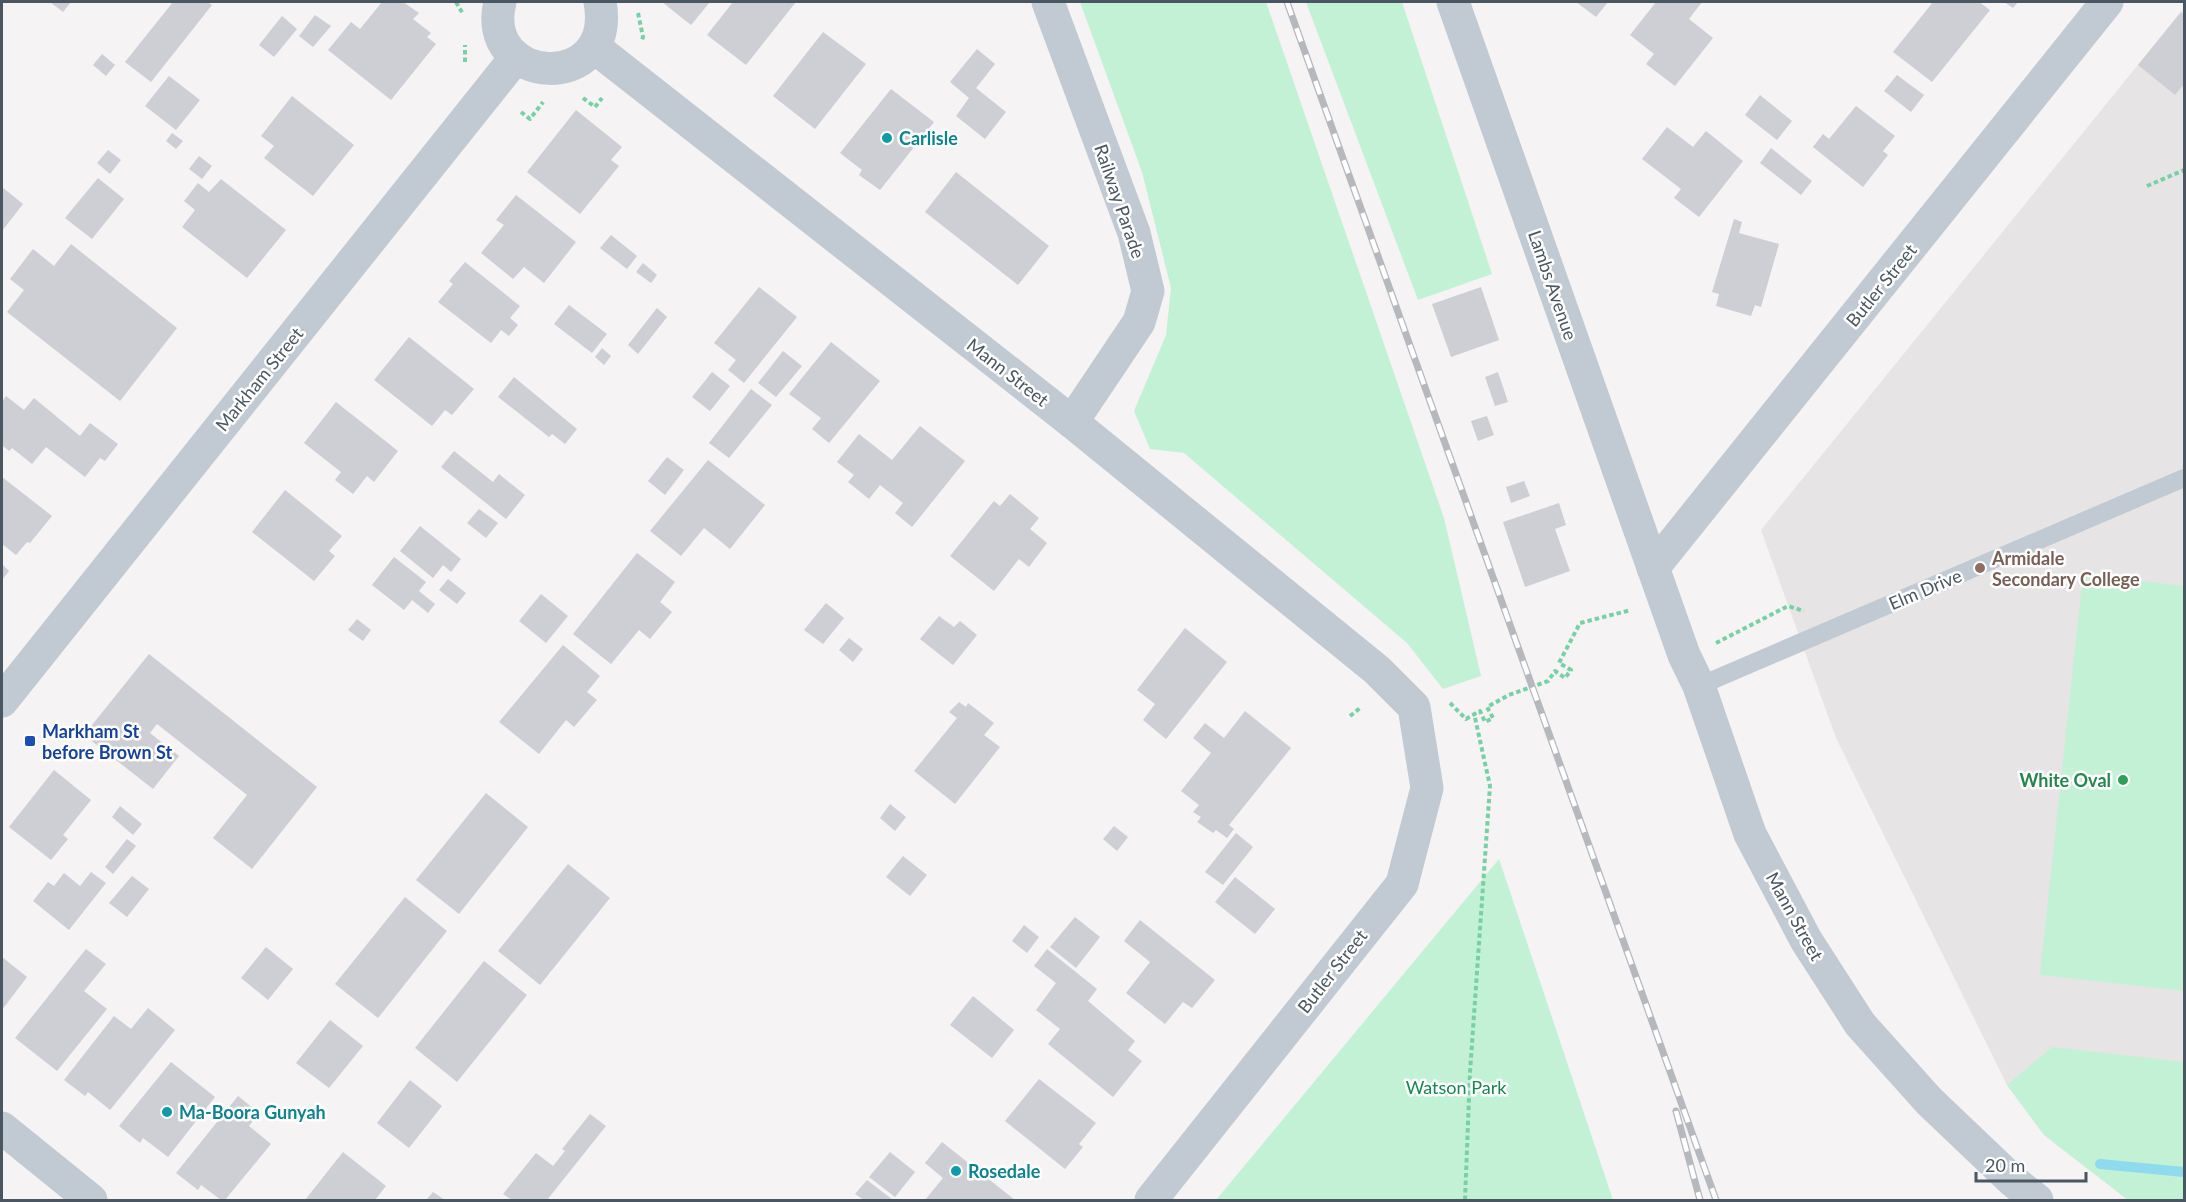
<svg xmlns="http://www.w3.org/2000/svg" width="2186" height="1202" font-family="Lato,sans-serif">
  <rect width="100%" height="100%" fill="#f5f3f3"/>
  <path fill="#e6e4e5" d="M2184 8V1200H2128L2044 1135 2007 1085 1836 738 1761 530Z"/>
  <g fill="#c3f1d5">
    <path d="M1080 2H1266L1444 518 1481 676 1443 689 1407 643 1184 453 1150 449 1134 411 1166 335 1171 288 1142 172Z"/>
    <path d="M1306 2H1402L1492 274 1418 300Z"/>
    <path d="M2083 574 2184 586V991L2040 975Z"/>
    <path d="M1499 859 1613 1200H1216Z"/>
    <path d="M2052 1047 2184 1062V1200H2128L2044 1135 2007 1085Z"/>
  </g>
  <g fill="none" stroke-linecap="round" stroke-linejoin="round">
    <path stroke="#90daee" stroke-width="10" d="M2100 1164 2184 1172"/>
  </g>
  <g fill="#cdcfd5">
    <path d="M50 2H71L63 12Z"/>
    <path d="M173 2H207L212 5 151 82 125 62Z"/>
    <path d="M382 2H403L419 13 413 19 431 33 427 37 436 44 391 100 328 50 351 22 360 29Z"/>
    <path d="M662 2H710L691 25Z"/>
    <path d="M733 2H796L746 65 707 35Z"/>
    <path d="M1576 2H1608L1596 17Z"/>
    <path d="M1656 2H1702L1689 19 1713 38 1675 86 1646 64 1654 54 1630 35Z"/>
    <path d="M1933 2H1979L1990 10 1932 82 1893 52Z"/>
    <path d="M2004 2H2018L2013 8Z"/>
    <path d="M2181 12 2184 15V84L2175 95 2138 65Z"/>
    <path d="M315 15 331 26 313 47 299 36Z"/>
    <path d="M282 16 297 29 274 57 259 45Z"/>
    <path d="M823 32 866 64 815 129 773 96Z"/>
    <path d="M977 49 995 64 976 88 1006 112 985 139 956 116 969 98 950 82Z"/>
    <path d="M102 54 115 65 106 76 93 65Z"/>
    <path d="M1897 75 1924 95 1911 112 1884 91Z"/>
    <path d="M169 76 200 100 176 130 145 106Z"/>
    <path d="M891 89 934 122 880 190 859 175 862 170 840 153Z"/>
    <path d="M1760 95 1792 121 1777 140 1745 115Z"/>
    <path d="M292 96 354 145 313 196 264 158 274 146 261 136Z"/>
    <path d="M1856 106 1895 136 1883 151 1888 155 1863 187 1813 147 1823 134 1829 139Z"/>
    <path d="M576 110 622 147 611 160 619 166 580 214 527 172Z"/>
    <path d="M1667 127 1693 147 1706 131 1743 161 1699 217 1674 198 1681 189 1642 159Z"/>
    <path d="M172 133 183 141 176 149 166 141Z"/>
    <path d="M1771 148 1812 181 1801 195 1760 163Z"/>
    <path d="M108 150 121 160 110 174 97 163Z"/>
    <path d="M199 156 212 166 202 179 189 169Z"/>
    <path d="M956 172 1049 246 1018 285 925 212Z"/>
    <path d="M98 178 124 199 92 239 65 218Z"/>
    <path d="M221 179 286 230 247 278 182 227 195 210 184 201 198 183 209 192Z"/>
    <path d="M2 187 23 204 2 231Z"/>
    <path d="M516 195 576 242 544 283 524 267 513 279 481 253 504 225 496 220Z"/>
    <path d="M1734 219 1742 222 1739 233 1779 244 1761 307 1755 305 1751 316 1716 306 1719 294 1712 292Z"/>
    <path d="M611 235 637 256 627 269 600 248Z"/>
    <path d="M71 244 177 328 120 401 7 312 24 290 10 279 33 249 54 266Z"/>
    <path d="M465 262 520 306 510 318 518 325 509 336 501 330 491 343 438 302 453 284 449 281Z"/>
    <path d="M643 263 657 275 651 283 636 272Z"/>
    <path d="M759 287 797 317 744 383 728 370 736 360 714 343Z"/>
    <path d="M1481 287 1499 340 1451 357 1432 304Z"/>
    <path d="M569 305 607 334 592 353 554 324Z"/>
    <path d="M657 308 667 317 638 354 628 345Z"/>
    <path d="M409 337 474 389 452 415 445 410 432 426 374 380Z"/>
    <path d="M831 342 880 381 829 443 812 429 821 418 789 394Z"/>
    <path d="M602 348 611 356 604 365 595 357Z"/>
    <path d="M783 351 802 366 776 397 758 383Z"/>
    <path d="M712 372 730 386 710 411 692 397Z"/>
    <path d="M1498 372 1508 402 1495 406 1485 377Z"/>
    <path d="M514 377 577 429 565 444 552 434 549 437 498 397Z"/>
    <path d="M751 389 772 405 729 458 709 443Z"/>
    <path d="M6 396 24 410 34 398 80 436 90 423 118 444 105 461 100 458 85 477 46 447 32 464 12 448 9 451 2 445V402Z"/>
    <path d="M336 402 398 451 374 482 367 476 353 494 335 480 341 472 304 443Z"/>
    <path d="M1487 416 1494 435 1478 441 1471 421Z"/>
    <path d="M920 426 965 461 912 527 895 513 903 503 880 485 869 499 848 482 854 475 837 462 859 434 892 460Z"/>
    <path d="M454 451 493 482 499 474 525 495 506 519 441 467Z"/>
    <path d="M667 457 684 470 665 495 648 481Z"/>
    <path d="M708 460 765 505 730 549 704 528 681 556 650 531Z"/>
    <path d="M2 477 52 516 30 543 27 542 16 555 2 544Z"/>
    <path d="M1524 481 1530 496 1511 503 1506 487Z"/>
    <path d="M285 490 342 536 329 551 335 556 314 581 252 532Z"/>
    <path d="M1010 494 1039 518 1030 529 1047 543 1029 567 1019 559 994 591 950 556 994 501 1000 506Z"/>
    <path d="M1559 503 1566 525 1555 529 1570 571 1525 587 1503 522Z"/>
    <path d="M479 509 498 523 486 538 467 523Z"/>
    <path d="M420 526 461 559 451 572 443 565 433 578 400 551Z"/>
    <path d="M637 553 675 582 660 602 672 612 650 639 639 630 611 664 573 634Z"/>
    <path d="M394 557 426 582 419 591 435 604 428 613 412 600 404 610 372 585Z"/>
    <path d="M2 564 9 571 2 580Z"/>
    <path d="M448 579 466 593 457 604 439 590Z"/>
    <path d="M541 594 568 616 546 643 519 621Z"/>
    <path d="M826 603 844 618 823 644 804 630Z"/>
    <path d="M939 616 954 627 960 621 977 635 953 665 920 639Z"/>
    <path d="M357 619 371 630 363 641 348 630Z"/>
    <path d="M1185 628 1227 662 1166 739 1143 720 1155 704 1137 690Z"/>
    <path d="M849 638 863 649 853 662 839 650Z"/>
    <path d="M563 645 600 676 587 692 597 700 574 727 566 720 539 754 499 722Z"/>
    <path d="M149 654 317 787 252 869 213 838 247 795 157 724 150 733 179 756 153 789 84 735Z"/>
    <path d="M959 702 966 707 968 703 994 723 984 735 1000 747 955 804 914 771 957 718 949 712Z"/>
    <path d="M1245 711 1291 748 1229 825 1234 829 1227 838 1216 830 1213 833 1197 822 1201 817 1193 812 1199 805 1181 791 1211 753 1193 738 1205 723 1224 738Z"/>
    <path d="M54 770 91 800 63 835 68 839 51 860 9 827Z"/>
    <path d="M486 793 528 827 459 914 416 880Z"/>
    <path d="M890 804 906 817 895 831 880 818Z"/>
    <path d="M120 806 142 824 133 835 112 817Z"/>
    <path d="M1114 826 1128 837 1117 851 1103 839Z"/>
    <path d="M1236 833 1253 847 1223 885 1205 872Z"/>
    <path d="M127 839 136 846 113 874 105 867Z"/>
    <path d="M903 856 927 875 910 896 886 877Z"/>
    <path d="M568 864 610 898 540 985 498 951Z"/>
    <path d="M91 872 106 883 69 930 33 901 48 882 54 886 64 873 80 886Z"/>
    <path d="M132 876 149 889 127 917 109 903Z"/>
    <path d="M1235 877 1275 909 1255 934 1215 902Z"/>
    <path d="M405 897 447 931 378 1018 335 984Z"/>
    <path d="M1075 917 1100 937 1076 968 1050 947Z"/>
    <path d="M1140 920 1215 980 1192 1008 1183 1002 1165 1024 1126 993 1150 962 1124 941Z"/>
    <path d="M1024 925 1039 937 1027 953 1012 941Z"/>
    <path d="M266 947 293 969 268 1000 241 978Z"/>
    <path d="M86 949 106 964 84 991 107 1009 57 1071 15 1038Z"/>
    <path d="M1047 949 1097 989 1088 1001 1135 1041 1128 1050 1142 1061 1113 1097 1048 1044 1060 1029 1036 1010 1056 983 1034 966Z"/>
    <path d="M2 957 27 977 2 1010Z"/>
    <path d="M484 961 527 995 457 1082 415 1048Z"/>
    <path d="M973 996 1014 1030 992 1058 950 1025Z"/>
    <path d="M148 1008 175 1030 110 1110 88 1092 85 1096 64 1080 114 1016 131 1029Z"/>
    <path d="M330 1020 363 1046 329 1088 296 1063Z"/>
    <path d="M171 1062 215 1097 168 1157 143 1138 140 1143 119 1126Z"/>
    <path d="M1039 1079 1096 1123 1079 1144 1083 1147 1065 1169 1005 1121Z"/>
    <path d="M410 1080 442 1106 409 1148 377 1123Z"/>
    <path d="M238 1096 259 1113 249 1126 271 1144 225 1200H221L201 1185 198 1190 176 1173Z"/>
    <path d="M590 1114 606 1126 547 1200H512L503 1194 536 1153 553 1166 565 1151 562 1149Z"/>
    <path d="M942 1142 1015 1200H925L943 1178 925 1163Z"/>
    <path d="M343 1152 386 1186 375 1200H305Z"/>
    <path d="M890 1152 915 1172 895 1197 869 1177Z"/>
    <path d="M867 1180 893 1200H864L855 1194Z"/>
    <path d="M433 1192 445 1200H426Z"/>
  </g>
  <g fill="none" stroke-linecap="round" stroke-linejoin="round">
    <g stroke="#7ad0a6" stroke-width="4" stroke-dasharray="4.5 3" stroke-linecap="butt">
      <path d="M456 2 463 14"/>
      <path d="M638 13 643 37 642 40"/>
      <path d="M465 62V45"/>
      <path d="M583 98 595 107 602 98"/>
      <path d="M521 112 530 119 543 102"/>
      <path d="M2147 186 2184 170"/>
      <path d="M1716 643 1788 606 1804 611"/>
      <path d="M1450 703 1466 719 1480 711 1485 722 1493 718 1487 707 1509 695 1548 681 1555 671 1565 678 1571 670 1559 663 1580 623 1631 610"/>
      <path d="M1350 716 1360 708"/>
      <path d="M1465 1200 1470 1072 1490 786 1474 713"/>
    </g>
    <path stroke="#c1cad2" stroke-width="18" d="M1699 686 2184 478"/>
    <g stroke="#c1cad2" stroke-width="33">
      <path d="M1048 2 1134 233 1148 291 1139 322 1072 422"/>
      <path d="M1453 2 1684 655 1699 686 1750 834 1806 940 1860 1024 1929 1101 2013 1181 2037 1200"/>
      <path d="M594 47 1072 422 1377 670 1414 707 1427 788 1402 884 1151 1200"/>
      <path d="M1653 568 2107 2"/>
      <path d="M2 1128 91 1200"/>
    </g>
    <g stroke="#c1cad2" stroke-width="33">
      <path d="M500 2C479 86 617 95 600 2"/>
      <path d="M2 701 516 57"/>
    </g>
    <g stroke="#b5b8bd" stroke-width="7">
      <g id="rail">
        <path d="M1287 2 1716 1200"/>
        <path d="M1676 1111 1700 1200"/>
      </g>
    </g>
    <use href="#rail" stroke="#fff" stroke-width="4.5" stroke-dasharray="14" stroke-linecap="butt"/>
  </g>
  <g fill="#0f9aa8" stroke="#fff" stroke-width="2">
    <circle cx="887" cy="138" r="6"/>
    <circle cx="167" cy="1112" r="6"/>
    <circle cx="956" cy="1171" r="6"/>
  </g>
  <circle fill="#8d6e63" stroke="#fff" stroke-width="2" cx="1980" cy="568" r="6"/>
  <rect fill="#1a4fb4" stroke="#fff" stroke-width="2" x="24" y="735" width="12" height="12" rx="3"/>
  <circle fill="#2e9e5b" stroke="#fff" stroke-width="2" cx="2123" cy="780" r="6"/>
  <g text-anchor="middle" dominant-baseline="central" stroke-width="5" stroke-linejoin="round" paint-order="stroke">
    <g font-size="18" font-weight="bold" fill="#0d838f" stroke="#fff" text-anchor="start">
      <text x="899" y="138">Carlisle</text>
      <text x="179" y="1112">Ma-Boora Gunyah</text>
      <text x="968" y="1171">Rosedale</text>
    </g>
    <g font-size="18" fill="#4a5661" stroke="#fff">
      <text transform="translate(1120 201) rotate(71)">Railway Parade</text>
      <text transform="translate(1553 285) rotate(71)">Lambs Avenue</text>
      <text transform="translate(1881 285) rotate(-51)">Butler Street</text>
      <text transform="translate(1008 372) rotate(38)">Mann Street</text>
      <text transform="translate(259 379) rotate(-51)">Markham Street</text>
      <text transform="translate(1925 589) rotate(-23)">Elm Drive</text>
      <text transform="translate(1795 916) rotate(61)">Mann Street</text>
      <text transform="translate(1332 971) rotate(-52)">Butler Street</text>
    </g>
    <g font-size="18" font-weight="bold" fill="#785e54" stroke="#fff" text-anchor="start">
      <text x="1992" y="558">Armidale<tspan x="1992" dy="21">Secondary College</tspan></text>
    </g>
    <g font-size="18" font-weight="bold" fill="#164399" stroke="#fff" text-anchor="start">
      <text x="42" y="731">Markham St<tspan x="42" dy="21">before Brown St</tspan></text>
    </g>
    <g font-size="18" font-weight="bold" fill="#27864d" stroke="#fff" text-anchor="end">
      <text x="2111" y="780">White Oval</text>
    </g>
    <g font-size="18" fill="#17864f" stroke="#fff">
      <text x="1456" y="1087">Watson Park</text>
    </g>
  </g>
  <rect width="2186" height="1202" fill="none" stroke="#4a5661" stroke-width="6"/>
  <path d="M1976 1172v9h110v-9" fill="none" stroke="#4a5661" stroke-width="3"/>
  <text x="1985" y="1172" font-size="18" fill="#4a5661" stroke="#ffffff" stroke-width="4.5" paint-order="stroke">20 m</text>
</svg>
